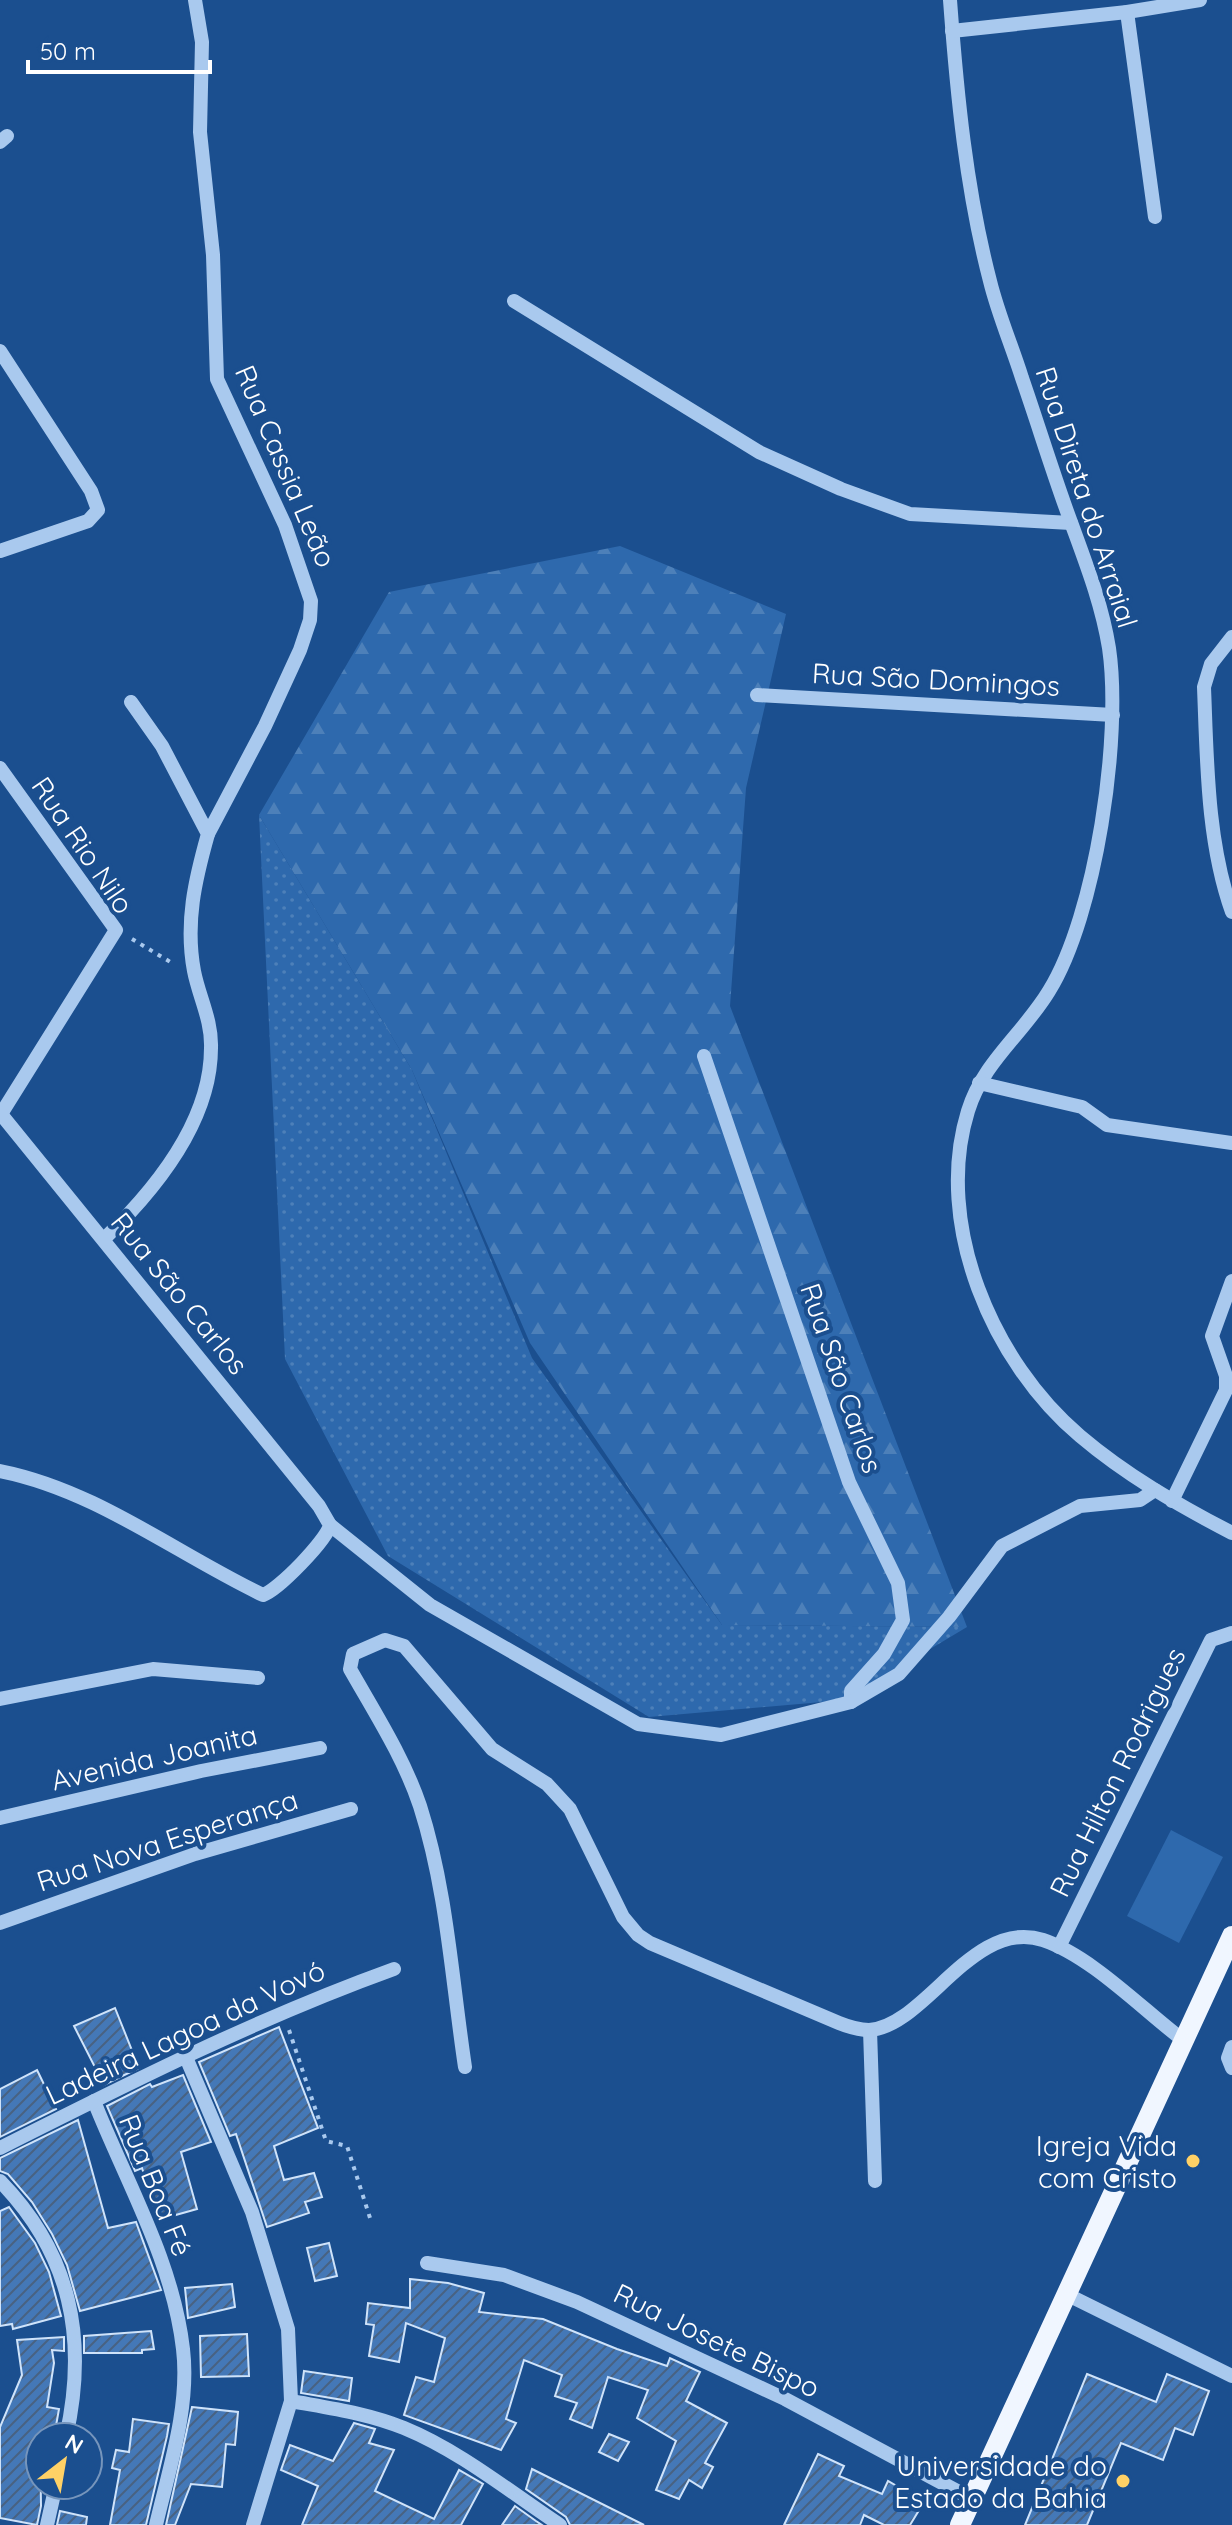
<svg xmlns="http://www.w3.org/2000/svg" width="1232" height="2525" font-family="Quicksand,sans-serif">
  <defs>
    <pattern id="grass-dots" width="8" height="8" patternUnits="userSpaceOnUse" patternTransform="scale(2)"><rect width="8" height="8" fill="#2e69ad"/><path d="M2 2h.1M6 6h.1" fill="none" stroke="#4d80b9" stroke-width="1.8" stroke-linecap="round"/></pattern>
    <pattern id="forest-firs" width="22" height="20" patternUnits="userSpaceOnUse" patternTransform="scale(2)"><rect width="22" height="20" fill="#2e69ad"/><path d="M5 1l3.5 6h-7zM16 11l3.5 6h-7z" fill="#4d80b9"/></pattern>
    <pattern id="building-hatch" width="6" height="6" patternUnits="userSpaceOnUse" patternTransform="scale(2)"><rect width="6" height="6" fill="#4478b7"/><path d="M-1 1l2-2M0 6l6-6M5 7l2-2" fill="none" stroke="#486282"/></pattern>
  </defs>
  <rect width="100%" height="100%" fill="#1b4f8f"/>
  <path fill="url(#grass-dots)" d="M259 815 412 1070 532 1358 722 1625 967 1627 845 1700 649 1717 388 1556 285 1359Z"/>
  <path fill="url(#forest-firs)" d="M620 546 786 614 746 788 730 1006 967 1627 722 1625 530 1343 412 1070 259 815 389 592Z"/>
  <path fill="#2e69ad" d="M1171 1830 1223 1857 1179 1943 1127 1916Z"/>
  <g fill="url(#building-hatch)" stroke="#cfe3fa" stroke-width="2">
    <path d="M115 2008 139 2068 104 2085 74 2026Z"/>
    <path d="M279 2027 318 2128 274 2146 284 2180 314 2173 322 2197 305 2202 309 2213 267 2227 236 2134 230 2136 199 2062Z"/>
    <path d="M37 2070 56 2109 0 2137V2089Z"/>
    <path d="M183 2075 211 2142 181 2152 197 2209 158 2220 142 2168 135 2171 107 2106 150 2084 152 2087Z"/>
    <path d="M78 2120 108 2228 136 2222 161 2290 80 2311 67 2265 52 2234 32 2202 8 2174 0 2171V2158Z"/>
    <path d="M9 2207 35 2243 49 2272 61 2316 13 2329 12 2324 0 2326V2211Z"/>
    <path d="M329 2243 337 2276 315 2281 307 2248Z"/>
    <path d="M410 2279 448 2283 484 2293 479 2312 543 2319 617 2349 667 2366 670 2358 700 2372 686 2401 727 2423 705 2463 713 2467 702 2488 689 2480 679 2499 656 2490 676 2441 637 2418 648 2390 608 2377 592 2428 570 2419 577 2403 555 2396 562 2375 524 2360 506 2419 516 2423 501 2450 404 2415 416 2377 434 2382 445 2338 406 2323 399 2362 369 2356 374 2325 366 2324 368 2303 410 2308Z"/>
    <path d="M232 2284 235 2307 188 2318 185 2288Z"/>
    <path d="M151 2331 154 2349 142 2350V2353H84V2336Z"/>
    <path d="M247 2334 249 2376 201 2377 200 2336Z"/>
    <path d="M64 2337V2351L52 2350 54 2363 47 2407 59 2409 54 2437H40L41 2506 37 2525 0 2518V2427L22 2375 17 2340Z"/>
    <path d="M304 2371 352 2378 349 2401 301 2393Z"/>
    <path d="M1087 2374 1156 2402 1167 2374 1209 2391 1193 2435 1175 2428 1163 2460 1121 2443 1087 2525H1025Z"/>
    <path d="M192 2407 238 2412 235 2445 226 2444 222 2487 191 2484 175 2525H166Z"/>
    <path d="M133 2419 169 2424 167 2436 146 2525H110L120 2470 112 2468 116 2450 129 2452Z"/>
    <path d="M354 2423 375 2429 369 2443 394 2450 375 2491 434 2519 459 2470 483 2484 461 2525H302L318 2486 281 2470 290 2445 333 2461Z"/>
    <path d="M609 2434 629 2442 618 2461 599 2452Z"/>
    <path d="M818 2454 844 2466 839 2476 882 2494 888 2481 924 2502 910 2525H884L864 2515 860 2525H784Z"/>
    <path d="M532 2469 644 2525H570L566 2517 526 2489Z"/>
    <path d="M515 2506 536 2521 542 2525H502Z"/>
    <path d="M60 2511 87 2517 86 2525H57Z"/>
  </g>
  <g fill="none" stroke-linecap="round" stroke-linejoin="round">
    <g stroke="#a9c9ee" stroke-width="4" stroke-dasharray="4 6" stroke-linecap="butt">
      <path d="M132 939 172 963"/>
      <path d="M289 2030 326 2141 347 2146 371 2221"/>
    </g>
    <g stroke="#a9c9ee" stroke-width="14">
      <path d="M195 0 202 42 200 132 213 255 217 379 285 525 311 601 310 620 300 650 265 726 208 834"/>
      <path d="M950 0C957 94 966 189 990 281 998 314 1012 346 1022 378 1039 427 1054 477 1072 525 1087 566 1102 605 1109 648 1122 737 1096 915 1049 991 1023 1034 983 1062 968 1111 933 1224 993 1363 1080 1436 1126 1475 1178 1505 1232 1533"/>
      <path d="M1127 12 1155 217"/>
      <path d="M952 31 1127 12 1200 0"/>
      <path d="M0 142 7 136"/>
      <path d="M514 301 759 452 841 489 910 514 1071 523"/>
      <path d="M0 351 91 491 98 510 88 521 0 551"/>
      <path d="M1232 637 1211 664 1204 687C1207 761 1207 842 1232 912"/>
      <path d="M757 695 1113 715"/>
      <path d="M0 768 116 930 1 1114"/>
      <path d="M704 1056 849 1482 898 1583 903 1620 884 1654 851 1691V1702"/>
      <path d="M979 1083 1082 1107 1107 1125 1232 1143"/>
      <path d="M0 1113 319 1506 330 1525C327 1540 278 1590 263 1595 175 1553 96 1490 0 1471"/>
      <path d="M104 1239C154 1191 211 1122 211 1048 212 1020 199 997 194 971 185 923 195 880 208 834L162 746 131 702"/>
      <path d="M1172 1501 1226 1390V1376L1212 1336 1232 1281"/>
      <path d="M330 1525 430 1605 638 1724 721 1735 851 1702 899 1674 949 1617 1002 1546 1080 1506 1140 1500 1155 1490"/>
      <path d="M0 1699 153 1669 258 1678"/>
      <path d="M0 1818 201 1771 320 1748"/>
      <path d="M0 1923 195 1854 351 1809"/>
      <path d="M1059 1947 1211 1640 1232 1633"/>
      <path d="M870 2030 875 2181"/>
      <path d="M1232 2047 1228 2058 1232 2068"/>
      <path d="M185 2055 252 2212 288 2329 291 2401 253 2525"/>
      <path d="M465 2067C452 1981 447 1890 420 1806 404 1758 375 1713 350 1669L353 1654 385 1640 404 1646 492 1749 547 1784 570 1809 623 1917 638 1935 650 1943 839 2023C849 2027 859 2030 869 2030 925 2027 973 1917 1043 1940 1091 1956 1142 2009 1183 2040"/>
      <path d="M94 2101C126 2182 173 2261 183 2349 190 2407 169 2469 156 2525"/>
      <path d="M0 2148C129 2083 258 2018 394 1969"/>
      <path d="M0 2181C71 2254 88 2339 66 2437"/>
      <path d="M427 2263 504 2275 577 2302 785 2399 972 2499"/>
      <path d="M1068 2295 1232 2376"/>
      <path d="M291 2401C329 2408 367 2413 404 2428 460 2451 510 2492 560 2525"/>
      <path d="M47 2525 56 2485"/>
    </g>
    <path stroke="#f0f6ff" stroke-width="20" d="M960 2525 1232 1936"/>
  </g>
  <g fill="#ffd166" stroke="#1b4f8f" stroke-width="3">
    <circle cx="1193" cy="2161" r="8"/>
    <circle cx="1123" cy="2481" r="8"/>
  </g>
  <g text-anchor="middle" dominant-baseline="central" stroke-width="8" stroke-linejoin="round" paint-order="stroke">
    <g font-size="28" fill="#fff" stroke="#1b4f8f">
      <text transform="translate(286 466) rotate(67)">Rua Cassia Leão</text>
      <text transform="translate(1087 497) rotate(72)">Rua Direta do Arraial</text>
      <text transform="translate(936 679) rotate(3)">Rua São Domingos</text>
      <text transform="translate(83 845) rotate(56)">Rua Rio Nilo</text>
      <text transform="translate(180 1293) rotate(51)">Rua São Carlos</text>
      <text transform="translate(842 1378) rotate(71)">Rua São Carlos</text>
      <text transform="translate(154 1757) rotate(-13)">Avenida Joanita</text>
      <text transform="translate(1117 1772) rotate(-64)">Rua Hilton Rodrigues</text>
      <text transform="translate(167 1840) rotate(-18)">Rua Nova Esperança</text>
      <text transform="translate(185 2032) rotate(-25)">Ladeira Lagoa da Vovó</text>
      <text transform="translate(156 2185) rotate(68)">Rua Boa Fé</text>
      <text transform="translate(717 2340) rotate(26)">Rua Josete Bispo</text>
    </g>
    <g font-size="28" fill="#fff" stroke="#1b4f8f" text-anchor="end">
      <text x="1177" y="2145">Igreja Vida<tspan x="1177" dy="32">com Cristo</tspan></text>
      <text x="1107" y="2465">Universidade do<tspan x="1107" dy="32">Estado da Bahia</tspan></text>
    </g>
  </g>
  <g transform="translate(64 2461) rotate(31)"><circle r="38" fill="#1b4f8f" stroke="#7695bc" stroke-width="2"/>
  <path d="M0-6L14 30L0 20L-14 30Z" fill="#ffd166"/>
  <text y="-12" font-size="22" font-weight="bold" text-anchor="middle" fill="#ffffff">N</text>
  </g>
  <path d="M28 60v12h182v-12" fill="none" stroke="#ffffff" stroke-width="4"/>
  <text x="40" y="60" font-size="24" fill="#ffffff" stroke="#1b4f8f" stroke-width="6" paint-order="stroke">50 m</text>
</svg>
